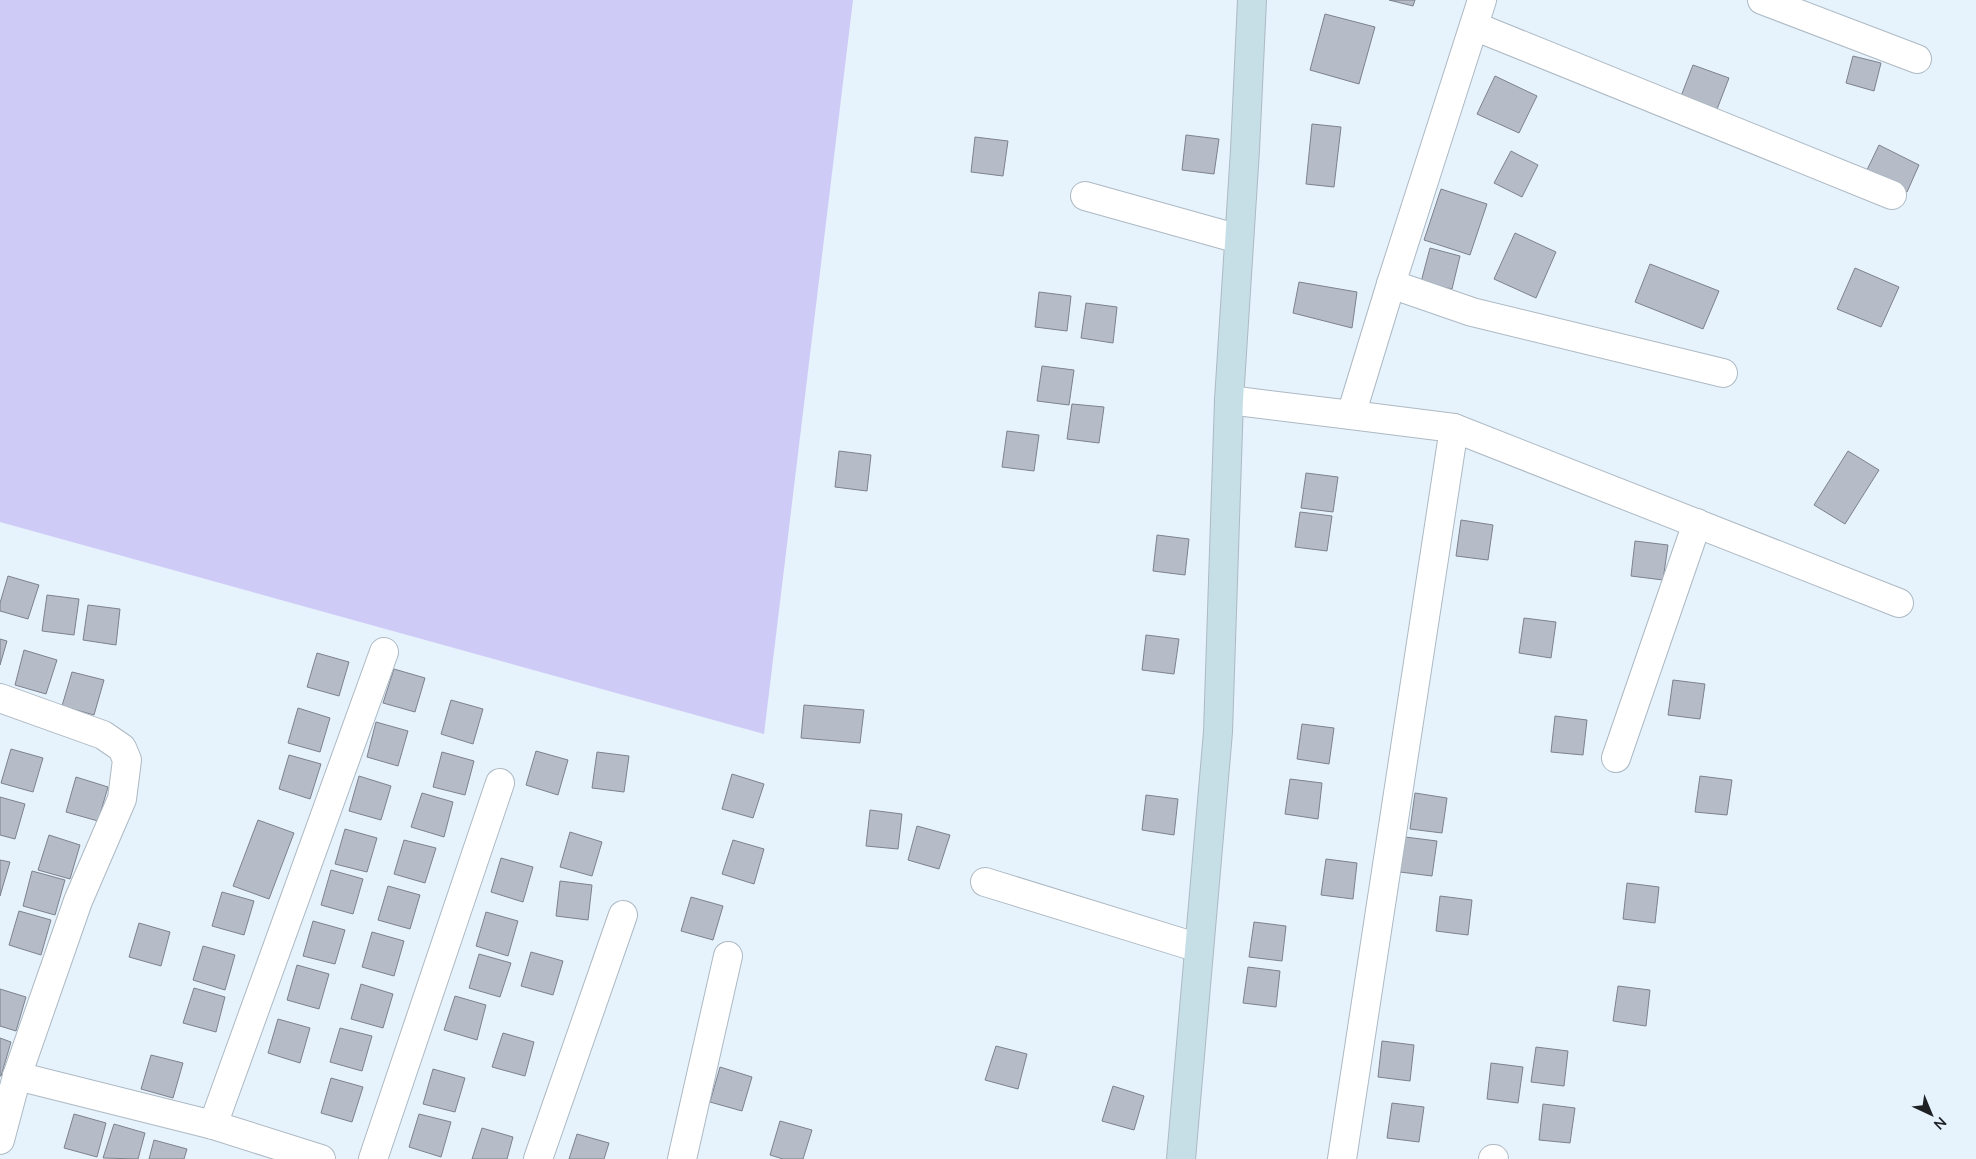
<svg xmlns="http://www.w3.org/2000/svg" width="1976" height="1159" font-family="Lato,sans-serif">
  <rect width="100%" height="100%" fill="#e6f2fc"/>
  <path fill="#cfcbf7" d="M0 0H853L764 734 0 522Z"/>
  <g fill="#b5bbc7" stroke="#7d828e">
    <path d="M1389 0H1415L1413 6Z"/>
    <path d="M1325 14 1375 27 1359 84 1310 70Z"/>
    <path d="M1853 56 1881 63 1874 91 1846 83Z"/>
    <path d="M1693 65 1729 78 1714 117 1678 104Z"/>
    <path d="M1495 76 1537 96 1519 133 1477 114Z"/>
    <path d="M1312 124 1341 127 1334 187 1306 184Z"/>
    <path d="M1186 135 1219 139 1214 174 1182 170Z"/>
    <path d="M975 137 1008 141 1003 176 971 172Z"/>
    <path d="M1879 145 1919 165 1907 192 1866 172Z"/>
    <path d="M1511 151 1538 165 1522 197 1494 183Z"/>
    <path d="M1441 189 1487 204 1470 255 1424 240Z"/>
    <path d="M1515 233 1556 252 1536 298 1494 279Z"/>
    <path d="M1430 248 1460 256 1452 289 1421 282Z"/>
    <path d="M1650 264 1719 291 1703 329 1635 302Z"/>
    <path d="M1855 268 1899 287 1881 327 1837 309Z"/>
    <path d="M1299 282 1357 292 1352 328 1293 313Z"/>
    <path d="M1039 292 1071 296 1067 331 1035 327Z"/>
    <path d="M1086 303 1117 307 1113 343 1081 338Z"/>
    <path d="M1042 366 1074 370 1069 405 1037 401Z"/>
    <path d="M1072 404 1104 407 1099 443 1067 439Z"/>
    <path d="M1007 431 1039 435 1034 471 1002 467Z"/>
    <path d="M839 451 871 455 867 491 835 487Z"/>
    <path d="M1848 451 1879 470 1845 524 1814 505Z"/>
    <path d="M1306 473 1338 477 1333 512 1301 508Z"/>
    <path d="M1300 512 1332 516 1327 551 1295 547Z"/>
    <path d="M1461 520 1493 525 1488 560 1456 556Z"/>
    <path d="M1157 535 1189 539 1185 575 1153 571Z"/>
    <path d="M1635 541 1668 545 1663 580 1631 576Z"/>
    <path d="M8 576 39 585 28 619 0 611V603Z"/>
    <path d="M47 595 79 599 74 635 42 631Z"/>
    <path d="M88 605 120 609 116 645 83 640Z"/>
    <path d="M1524 618 1556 622 1551 658 1519 653Z"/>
    <path d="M1146 635 1179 639 1174 674 1142 670Z"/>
    <path d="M0 639 7 641 0 665Z"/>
    <path d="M24 650 57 660 46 694 15 685Z"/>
    <path d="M317 653 349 662 339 696 307 687Z"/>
    <path d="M394 669 425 678 415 712 383 703Z"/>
    <path d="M72 672 104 680 94 715 62 706Z"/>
    <path d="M1673 680 1705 684 1700 719 1668 715Z"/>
    <path d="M451 700 483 709 473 744 441 734Z"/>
    <path d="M804 705 864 710 860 743 801 738Z"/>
    <path d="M298 708 330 718 320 752 288 743Z"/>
    <path d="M1555 716 1587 720 1583 755 1551 752Z"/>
    <path d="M376 722 408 731 398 766 367 757Z"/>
    <path d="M1302 724 1334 728 1329 764 1297 759Z"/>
    <path d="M11 749 43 758 33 792 1 783Z"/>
    <path d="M536 751 568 760 558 795 526 785Z"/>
    <path d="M442 752 474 761 465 795 433 787Z"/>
    <path d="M597 752 629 756 624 792 592 788Z"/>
    <path d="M289 755 321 764 310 799 279 789Z"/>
    <path d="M732 774 764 784 753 818 722 809Z"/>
    <path d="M359 776 391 786 381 820 349 811Z"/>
    <path d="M1700 776 1732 780 1727 815 1695 812Z"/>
    <path d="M76 777 108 787 98 821 66 812Z"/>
    <path d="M1290 779 1322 783 1318 819 1285 814Z"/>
    <path d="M422 793 453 802 444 837 411 827Z"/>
    <path d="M1415 793 1447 798 1442 833 1410 829Z"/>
    <path d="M1146 795 1178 799 1174 835 1142 830Z"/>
    <path d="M0 797 25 804 15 839 0 835Z"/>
    <path d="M870 810 902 814 898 849 866 846Z"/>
    <path d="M258 820 294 833 269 899 233 886Z"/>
    <path d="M917 826 950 835 939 869 908 860Z"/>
    <path d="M345 829 377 838 367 872 335 864Z"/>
    <path d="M570 832 602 842 592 876 560 867Z"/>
    <path d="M49 835 80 845 70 879 38 870Z"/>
    <path d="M1405 837 1437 841 1432 876 1400 872Z"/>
    <path d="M404 840 436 848 425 883 394 874Z"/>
    <path d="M733 840 764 849 754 884 722 874Z"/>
    <path d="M501 858 533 867 523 902 491 892Z"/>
    <path d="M1326 859 1357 863 1353 899 1321 895Z"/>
    <path d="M0 860 10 862 0 896Z"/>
    <path d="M331 870 363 879 353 914 321 905Z"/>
    <path d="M32 871 65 880 55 915 23 906Z"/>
    <path d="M560 881 592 885 588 920 556 916Z"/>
    <path d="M1627 883 1659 887 1655 923 1623 919Z"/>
    <path d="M388 886 420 895 410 929 378 920Z"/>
    <path d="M222 892 254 901 244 935 212 926Z"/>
    <path d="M1440 896 1472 900 1468 935 1436 931Z"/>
    <path d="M691 897 723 906 713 940 681 931Z"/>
    <path d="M19 911 51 920 41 955 9 945Z"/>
    <path d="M486 912 518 921 508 956 476 946Z"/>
    <path d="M313 921 345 930 335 964 303 956Z"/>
    <path d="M1254 922 1286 926 1282 961 1249 957Z"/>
    <path d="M139 923 170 932 161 966 129 957Z"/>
    <path d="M372 932 404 941 394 976 362 967Z"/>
    <path d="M203 946 235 955 225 990 193 980Z"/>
    <path d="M531 952 563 961 553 995 521 986Z"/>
    <path d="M479 954 511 963 500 997 469 988Z"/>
    <path d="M297 965 329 974 319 1009 287 1000Z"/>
    <path d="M1248 967 1280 971 1276 1007 1243 1003Z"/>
    <path d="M361 984 393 994 383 1028 351 1019Z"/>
    <path d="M1618 986 1650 990 1646 1026 1613 1021Z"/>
    <path d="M194 988 225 997 216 1032 183 1023Z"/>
    <path d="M0 989 26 997 16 1031 0 1026Z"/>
    <path d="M455 996 486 1005 477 1040 444 1030Z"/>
    <path d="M278 1019 310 1028 300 1063 268 1053Z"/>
    <path d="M340 1028 372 1036 362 1071 330 1062Z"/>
    <path d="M503 1033 534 1042 525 1076 492 1067Z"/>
    <path d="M0 1038 11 1042 1 1076H0Z"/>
    <path d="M1382 1041 1414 1045 1410 1081 1378 1077Z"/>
    <path d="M996 1046 1027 1054 1018 1089 985 1080Z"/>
    <path d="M1536 1047 1568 1051 1564 1086 1531 1082Z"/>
    <path d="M151 1055 183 1063 173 1098 141 1089Z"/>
    <path d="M1491 1063 1523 1067 1518 1103 1487 1099Z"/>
    <path d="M720 1067 752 1077 742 1111 710 1102Z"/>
    <path d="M433 1069 465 1078 455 1112 423 1104Z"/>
    <path d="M331 1078 363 1087 352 1122 321 1113Z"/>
    <path d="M1113 1086 1144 1096 1134 1130 1102 1121Z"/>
    <path d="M1392 1103 1424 1107 1419 1142 1387 1138Z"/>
    <path d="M1543 1104 1575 1108 1570 1143 1539 1140Z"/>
    <path d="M74 1114 106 1123 97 1157 64 1148Z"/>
    <path d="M419 1114 451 1122 441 1157 409 1147Z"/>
    <path d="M780 1121 812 1130 803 1159H783L770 1155Z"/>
    <path d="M114 1124 145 1133 138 1159 103 1158Z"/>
    <path d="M482 1128 513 1137 507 1159H472Z"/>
    <path d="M577 1134 609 1143 604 1159H569Z"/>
    <path d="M154 1140 187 1149 184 1159H149Z"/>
  </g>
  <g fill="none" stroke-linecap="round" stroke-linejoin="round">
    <g stroke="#adb9c3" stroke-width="30">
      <g id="street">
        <path d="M1762 0 1917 59"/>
        <path d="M1474 26 1892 195"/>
        <path d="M1085 196 1239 239"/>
        <path d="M1391 284 1472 312 1723 373"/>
        <path d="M1229 400 1351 415 1391 284 1482 0"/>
        <path d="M1351 415 1454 428 1899 603"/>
        <path d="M0 698 103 735 122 748 127 760 122 799 78 901 17 1076 0 1140"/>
        <path d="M1616 758 1697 523"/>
        <path d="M985 882 1199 948"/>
        <path d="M17 1076 213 1125 321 1159"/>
        <path d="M213 1125 384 652"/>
        <path d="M373 1159 500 783"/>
        <path d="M538 1159 623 915"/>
        <path d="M682 1159 728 956"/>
        <path d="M1342 1159 1454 428"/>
        <path d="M1493 1159H1494"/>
      </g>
    </g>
    <g stroke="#adb9c3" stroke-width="30">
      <path id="secondary" d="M1181 1159 1218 732 1229 400 1245 150 1252 0"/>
    </g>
    <use href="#street" stroke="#fff" stroke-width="28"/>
    <use href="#secondary" stroke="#c6dfe7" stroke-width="28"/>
  </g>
  <g transform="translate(1931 1114) rotate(136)" stroke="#e6f2fc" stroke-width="4" paint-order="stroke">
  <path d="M0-4L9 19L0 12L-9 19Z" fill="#1d2124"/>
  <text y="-8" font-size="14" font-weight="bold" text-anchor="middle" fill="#1d2124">N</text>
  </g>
</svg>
